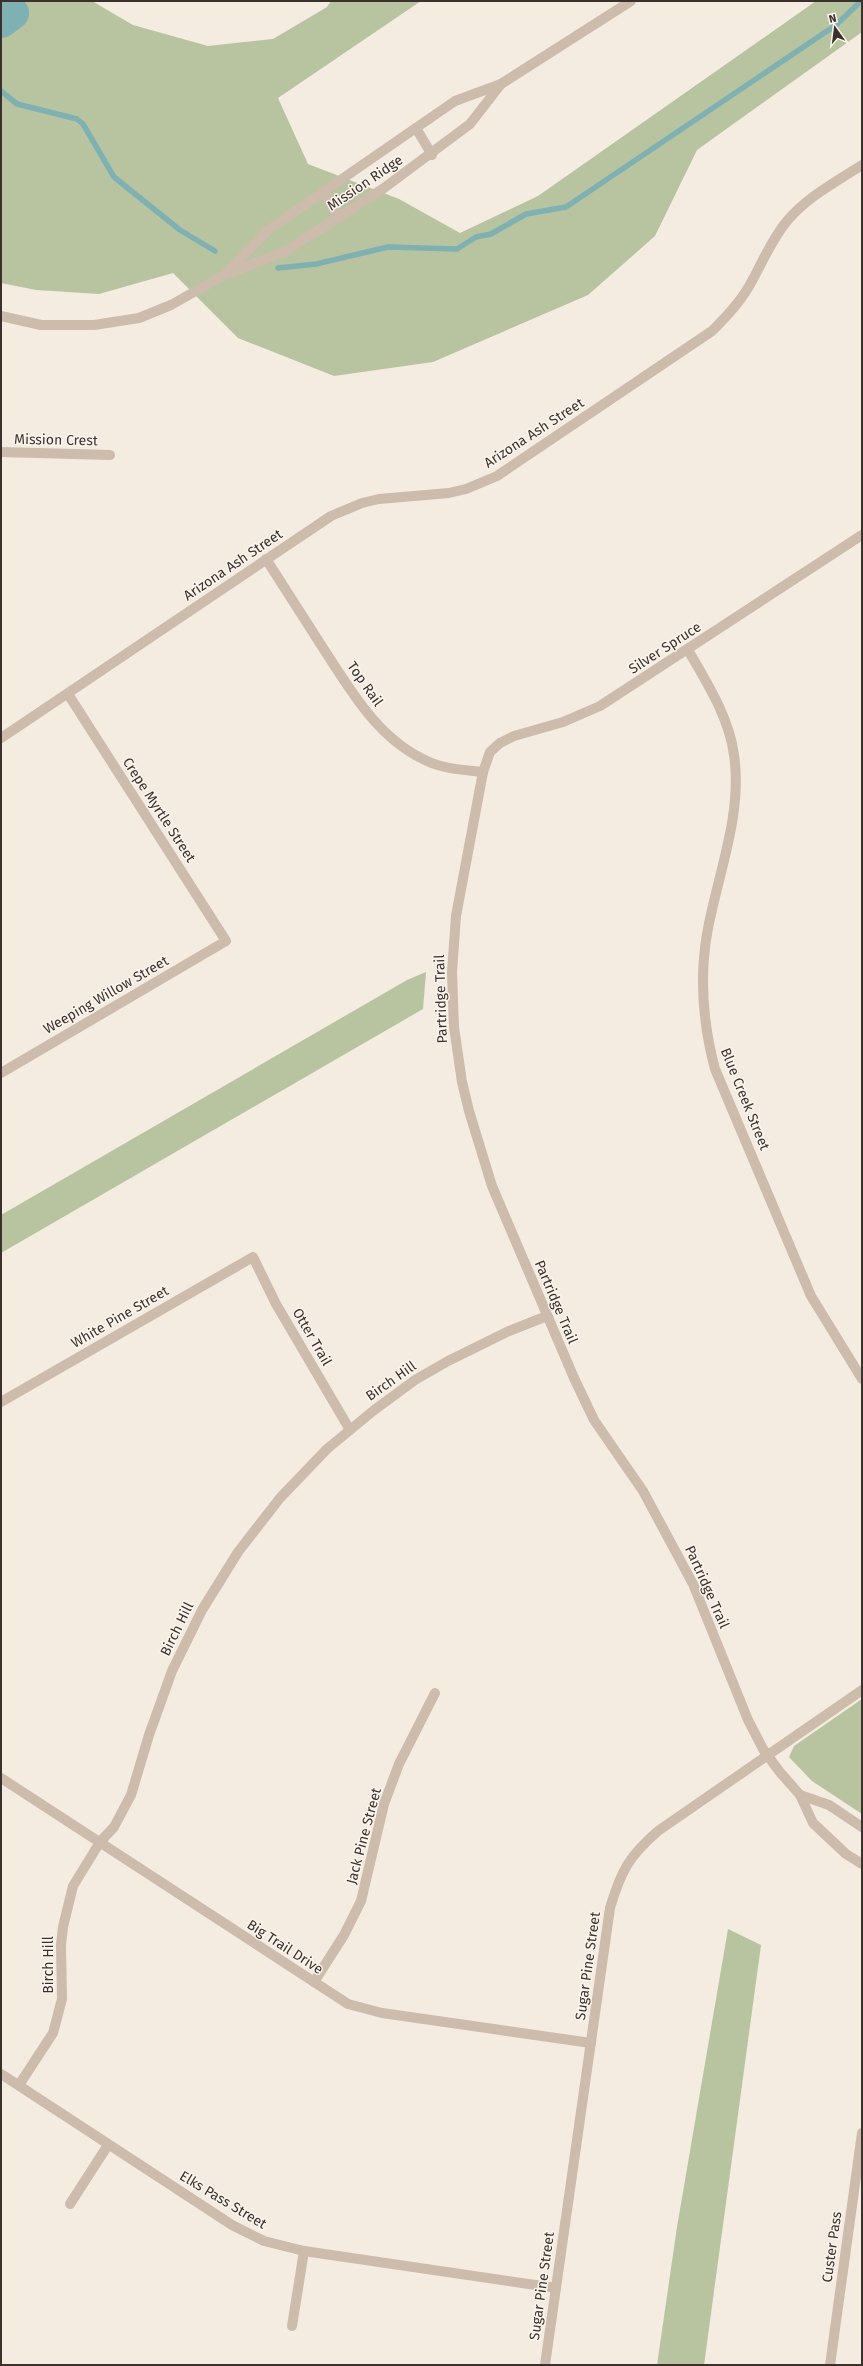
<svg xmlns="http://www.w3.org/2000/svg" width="863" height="2366" font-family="'Fira Sans',sans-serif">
  <rect width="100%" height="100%" fill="#f4ebe1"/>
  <g fill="#b8c4a0">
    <path d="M1 1H92L133 25 208 46 273 39 327 7 331 1H421L278 98 308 164 399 199 460 233 538 196 816 1H862V32L697 150 655 236 588 295 433 362 334 376 238 338 173 273 99 294 36 290 1 283Z"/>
    <path d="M426 972 423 1009 1 1253V1215L407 980Z"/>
    <path d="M862 1699V1814L812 1781 789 1757 794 1746Z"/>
    <path d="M728 1929 761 1945 704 2365H657L677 2227Z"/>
  </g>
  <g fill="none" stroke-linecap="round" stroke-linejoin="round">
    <g stroke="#7fb0b2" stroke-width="5.5">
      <path d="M1 91 17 104 77 119 83 124 114 177 180 230 215 251"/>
      <path d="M278 268 316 264 388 247 457 249 476 237 491 234 526 214 566 207 836 25 861 1"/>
    </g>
    <path stroke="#7fb0b2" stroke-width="34" d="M1 21 12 13"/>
    <g stroke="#cdbbac" stroke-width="10">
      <path d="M416 128 432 155"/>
      <path d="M323 191 339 218"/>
      <path d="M227 272 268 230 455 101 501 84 631 1"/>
      <path d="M1 316 41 325H94L139 318 171 305 224 275 286 251 384 188 470 124 501 84"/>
      <path d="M1 452 110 455"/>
      <path d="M862 535 600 706 563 722 514 736 500 743 490 752 483 772 456 916 452 972 454 1027 462 1082 469 1111 492 1186 574 1378 594 1420 643 1491 693 1584 748 1720 763 1749 779 1771 800 1795 813 1823 846 1854 862 1864"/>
      <path d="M266 559C285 589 304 618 323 648 351 691 378 739 427 761 444 769 464 770 483 772"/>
      <path d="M688 650C707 683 729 717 734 755 743 815 717 876 707 934 699 981 703 1024 715 1069L811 1296 862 1379"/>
      <path d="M1 738 331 516 362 503 379 499 449 493 466 489 497 476 712 331C728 315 743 299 753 279 764 259 772 239 787 221 807 197 836 182 862 165"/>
      <path d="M1 1073 226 941 68 694"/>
      <path d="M1 1402 253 1257 276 1304 350 1430"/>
      <path d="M1 1778 348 2004 382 2013 591 2043"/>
      <path d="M800 1795 829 1805 862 1827"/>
      <path d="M314 1982 344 1935 361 1901 384 1804 399 1764 435 1693"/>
      <path d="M1 2074 232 2225 264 2241 304 2251 556 2288"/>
      <path d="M19 2085 53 2033 62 1999 61 1945 63 1927 73 1886 100 1842 114 1827 131 1795 149 1735 172 1671 202 1610 238 1552 280 1498 327 1449 373 1411 415 1380 448 1361 509 1331 547 1316"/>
      <path d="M70 2204 108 2145"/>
      <path d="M292 2326 304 2251"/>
      <path d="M545 2365 610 1908C621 1871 629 1856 658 1831L862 1690"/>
      <path d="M830 2365 862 2133"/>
    </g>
  </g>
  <g text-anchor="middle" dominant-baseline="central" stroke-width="3" stroke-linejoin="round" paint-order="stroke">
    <g font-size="14" fill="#3b302b" stroke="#fbf5ee">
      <text transform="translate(365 183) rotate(-34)">Mission Ridge</text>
      <text transform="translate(534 433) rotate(-33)">Arizona Ash Street</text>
      <text transform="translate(56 440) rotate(1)">Mission Crest</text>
      <text transform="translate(233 565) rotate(-34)">Arizona Ash Street</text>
      <text transform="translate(665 648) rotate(-33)">Silver Spruce</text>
      <text transform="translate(365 684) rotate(55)">Top Rail</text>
      <text transform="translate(159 810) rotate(57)">Crepe Myrtle Street</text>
      <text transform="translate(106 995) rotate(-30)">Weeping Willow Street</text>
      <text transform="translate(441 999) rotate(-92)">Partridge Trail</text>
      <text transform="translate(745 1099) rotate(68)">Blue Creek Street</text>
      <text transform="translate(556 1302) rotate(67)">Partridge Trail</text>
      <text transform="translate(120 1317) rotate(-30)">White Pine Street</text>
      <text transform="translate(312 1337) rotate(60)">Otter Trail</text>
      <text transform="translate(391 1381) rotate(-35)">Birch Hill</text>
      <text transform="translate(707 1587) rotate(66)">Partridge Trail</text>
      <text transform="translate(177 1629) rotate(-64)">Birch Hill</text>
      <text transform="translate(364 1836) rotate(-75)">Jack Pine Street</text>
      <text transform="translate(285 1947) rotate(33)">Big Trail Drive</text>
      <text transform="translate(48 1965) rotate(-90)">Birch Hill</text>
      <text transform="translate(588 1966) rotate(-82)">Sugar Pine Street</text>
      <text transform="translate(223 2200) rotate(31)">Elks Pass Street</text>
      <text transform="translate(832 2247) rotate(-82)">Custer Pass</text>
      <text transform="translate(542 2286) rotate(-82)">Sugar Pine Street</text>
    </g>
  </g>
  <rect width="863" height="2366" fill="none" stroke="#3b302b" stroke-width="4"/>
  <g transform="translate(835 28) rotate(346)" stroke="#fbf5ee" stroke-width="3" paint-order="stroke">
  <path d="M0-3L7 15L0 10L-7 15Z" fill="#3b302b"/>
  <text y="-6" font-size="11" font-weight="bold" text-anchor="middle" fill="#3b302b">N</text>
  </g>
</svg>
